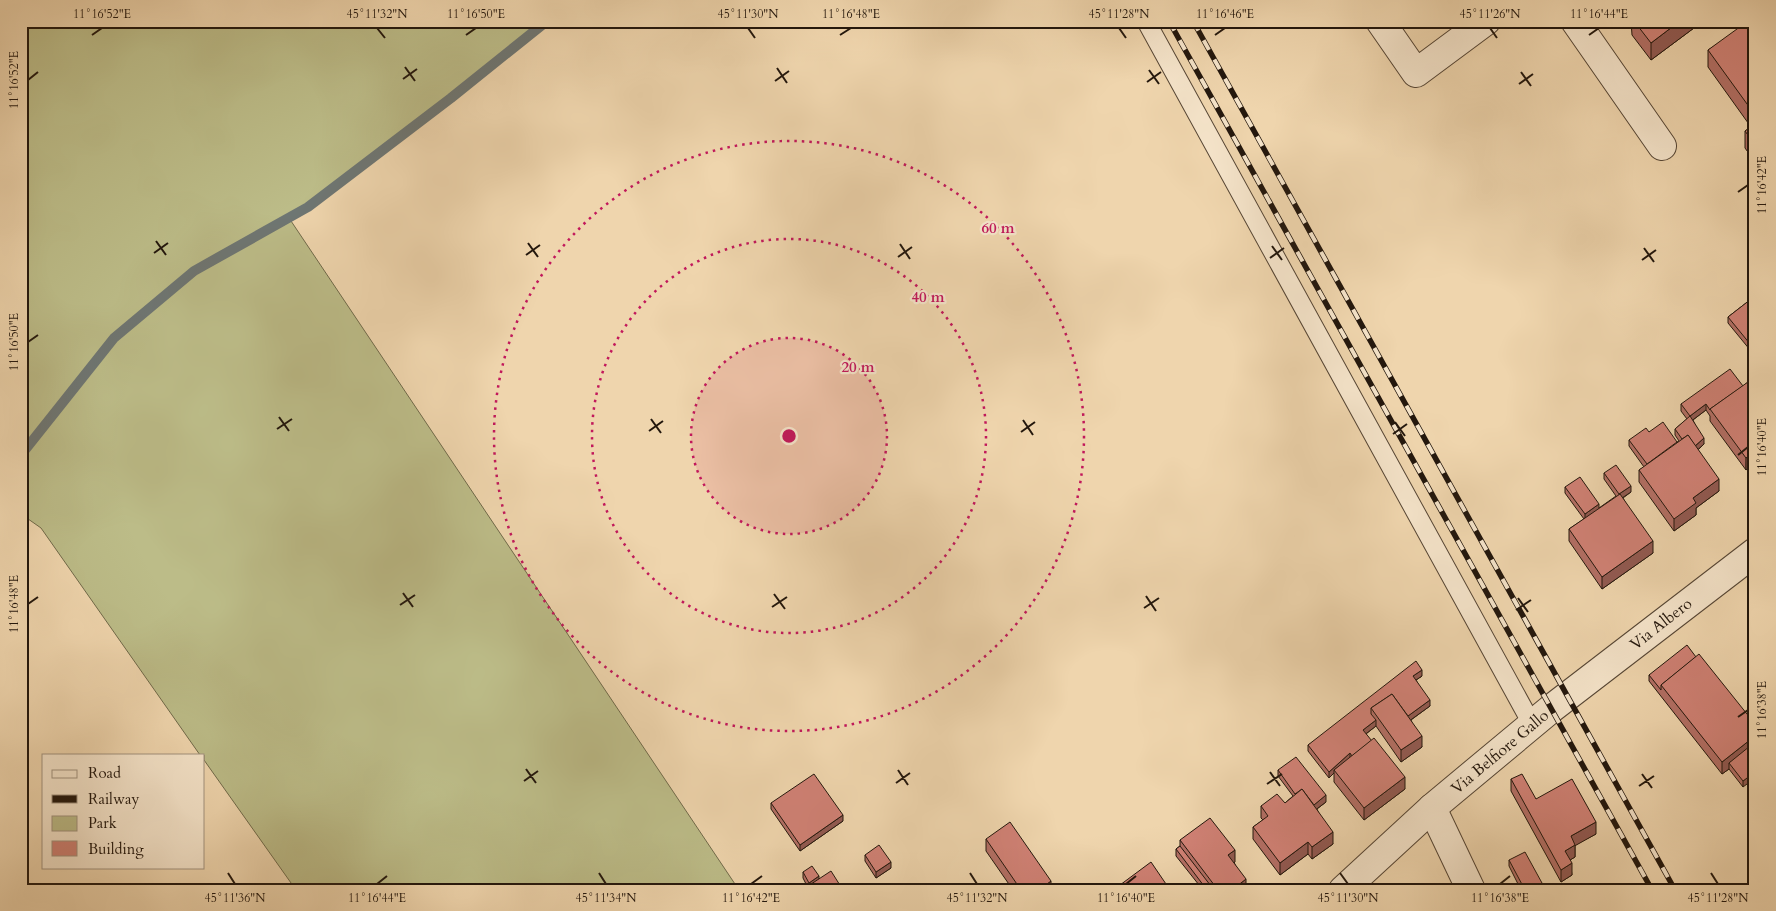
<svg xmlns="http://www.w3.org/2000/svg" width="1776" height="911" font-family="Cardo,serif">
  <rect width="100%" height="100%" fill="#efd5ad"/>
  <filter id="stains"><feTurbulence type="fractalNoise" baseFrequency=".004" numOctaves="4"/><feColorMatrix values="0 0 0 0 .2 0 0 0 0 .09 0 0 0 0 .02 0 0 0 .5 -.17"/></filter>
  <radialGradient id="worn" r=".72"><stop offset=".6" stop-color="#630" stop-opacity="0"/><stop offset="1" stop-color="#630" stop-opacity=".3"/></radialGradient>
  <path fill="#bcbc88" stroke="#706a4a" d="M21 21H547L451 98 308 207 289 218 739 890H296L204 760V755H200L41 528 21 514Z"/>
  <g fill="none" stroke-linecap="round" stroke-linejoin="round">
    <path stroke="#6e7673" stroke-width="10" d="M21 455 114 338 194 271 308 207 451 98 547 21"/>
    <g stroke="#564635" stroke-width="20">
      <path id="lane" d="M1146 21 1533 726"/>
    </g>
    <g stroke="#564635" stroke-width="30">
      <g id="street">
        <path d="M1380 21 1416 73 1486 21"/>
        <path d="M1575 21 1662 146"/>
        <path d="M1432 808 1471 890"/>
        <path d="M1343 890 1432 808 1552 708 1755 552"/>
      </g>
    </g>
    <use href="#lane" stroke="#f5e4ca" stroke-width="18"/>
    <use href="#street" stroke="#f5e4ca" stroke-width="28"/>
    <g stroke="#23170d" stroke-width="5.5">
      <g id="rail">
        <path d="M1169 21 1652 890"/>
        <path d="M1193 21 1675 890"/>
      </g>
    </g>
    <use href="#rail" stroke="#f5e4ca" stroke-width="4" stroke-dasharray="11" stroke-linecap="butt"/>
  </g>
  <g fill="#b36f65" stroke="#23170d">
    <path d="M1631 21H1698V25L1651 60 1632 35Z"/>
    <path d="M1755 21V162L1745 148V131L1751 127 1708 67V50Z"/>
    <path d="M1755 296V356L1728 323V317Z"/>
    <path d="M1748 382 1746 470 1710 421V416L1706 410 1693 420 1704 444 1698 450 1719 491 1696 508V515L1674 531 1639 482V470L1644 467 1629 446V440L1649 432 1677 442 1679 441 1675 435V429L1687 419 1681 411V404L1743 386Z"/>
    <path d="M1604 473 1631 492 1623 498 1653 553 1602 589 1569 541V529L1584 519 1565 493V487L1599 508 1616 496 1604 479Z"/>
    <path d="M1696 657 1755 724 1743 787 1729 769 1722 774 1649 681V675Z"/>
    <path d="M1422 676 1416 680 1430 706 1411 720 1422 747 1401 762 1376 726 1366 734 1405 789 1364 820 1334 782V773L1329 778 1308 751V745Z"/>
    <path d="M1278 770 1326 802 1317 809 1333 844 1312 859 1308 854 1280 875 1253 839V827L1263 820 1261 818V806L1285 803 1293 796 1278 776Z"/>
    <path d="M1511 779 1536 799 1596 834 1575 845V857L1570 860 1572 875 1561 882 1511 791Z"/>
    <path d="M771 803 843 821 800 851 771 809Z"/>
    <path d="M986 839 1051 887 1053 890H1013L986 851Z"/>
    <path d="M1180 840 1235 862H1234L1246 890H1203L1176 856V849L1180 846Z"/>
    <path d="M865 855 891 868 876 878 865 861Z"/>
    <path d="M1509 860 1542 889 1521 890 1509 866Z"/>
    <path d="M803 872 819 876 807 886 803 878Z"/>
  </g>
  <g fill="#925a52" stroke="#23170d">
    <path d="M1680 21H1698V25L1651 60V43Z"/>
    <path d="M1706 404V410L1690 422V416Z"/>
    <path d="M1704 438V444L1693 454V448Z"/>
    <path d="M1755 451V463L1746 470V458Z"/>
    <path d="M1719 479V491L1696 508V515L1674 531V519L1693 498Z"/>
    <path d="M1631 486V492L1619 500V494Z"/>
    <path d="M1599 504V510L1585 520V514Z"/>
    <path d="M1653 541V553L1602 589V577Z"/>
    <path d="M1422 670V676L1413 682V676Z"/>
    <path d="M1430 700V706L1405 724V718Z"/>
    <path d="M1376 720V726L1363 736V730Z"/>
    <path d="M1422 736V747L1401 762V750Z"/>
    <path d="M1755 736V748L1729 763V769L1722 774V762Z"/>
    <path d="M1350 753V759L1334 770V773L1329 778V772Z"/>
    <path d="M1755 772V778L1743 787V781Z"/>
    <path d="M1405 777V789L1364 820V808Z"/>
    <path d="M1326 795V802L1310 814V808Z"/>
    <path d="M843 815V821L800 851V845Z"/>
    <path d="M1596 822V834L1571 848V836Z"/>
    <path d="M1333 832V844L1312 859V847Z"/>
    <path d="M1308 842V854L1280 875V863Z"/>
    <path d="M1575 845V857L1565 863V851Z"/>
    <path d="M1235 850V862L1228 867V855Z"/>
    <path d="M891 862V868L876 878V872Z"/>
    <path d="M1572 863V875L1561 882V870Z"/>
    <path d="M819 876V883L809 889V883Z"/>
    <path d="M1246 879V890H1232Z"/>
    <path d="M1051 881V890H1039Z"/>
    <path d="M1542 883 1541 890H1529Z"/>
    <path d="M1166 884V890H1158Z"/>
  </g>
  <g fill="#d08175" stroke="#23170d">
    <path d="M1634 21H1680L1651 43Z"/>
    <path d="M1748 21H1755V115L1708 50Z"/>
    <path d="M1755 124V145L1745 131Z"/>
    <path d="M1755 296V350L1728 317Z"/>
    <path d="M1730 369 1743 386 1710 409V410L1706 404 1690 416 1681 404Z"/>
    <path d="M1748 382 1755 391V451L1746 458 1710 409Z"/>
    <path d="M1690 416 1704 438 1695 446 1688 435 1682 439 1675 429Z"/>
    <path d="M1663 422 1677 442 1647 464 1629 440 1646 428 1649 432Z"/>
    <path d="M1688 435 1719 479 1693 498 1696 503 1674 519 1639 470Z"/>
    <path d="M1616 465 1631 486 1619 494 1604 473Z"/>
    <path d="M1580 477 1599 504 1585 514 1565 487Z"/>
    <path d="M1620 494 1653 541 1602 577 1569 529Z"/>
    <path d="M1687 645 1696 657 1661 685V690L1649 675Z"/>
    <path d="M1699 654 1755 724V736L1722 762 1661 685Z"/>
    <path d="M1416 661 1422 670 1413 676 1430 700 1408 716 1392 694 1371 708V714L1376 720 1363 730 1372 741 1352 756 1350 753 1329 772 1308 745Z"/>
    <path d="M1392 694 1422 736 1401 750 1371 708Z"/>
    <path d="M1374 738 1405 777 1364 808 1334 770Z"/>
    <path d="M1755 742V772L1743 781 1729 763Z"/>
    <path d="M1296 757 1326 795 1314 805 1302 789 1295 794 1278 770Z"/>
    <path d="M814 774 843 815 800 845 771 803Z"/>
    <path d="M1522 774 1536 799 1572 779 1596 822 1571 836 1575 845 1565 851 1572 863 1561 870 1511 779Z"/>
    <path d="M1302 789 1333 832 1312 847 1308 842 1280 863 1253 827 1268 816 1261 806 1277 794 1285 803Z"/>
    <path d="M1210 818 1235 850 1228 855 1246 879 1232 890H1218L1180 840Z"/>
    <path d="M1010 822 1051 881 1039 890H1021L986 839Z"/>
    <path d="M879 845 891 862 876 872 865 855Z"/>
    <path d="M1180 846 1214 890H1207L1176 849Z"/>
    <path d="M1525 852 1542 883 1529 890H1525L1509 860Z"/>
    <path d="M1151 862 1166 884 1158 890H1124L1120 885Z"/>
    <path d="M812 866 819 876 809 883 803 872Z"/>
    <path d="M831 871 843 890H802Z"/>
    <path d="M1051 887 1053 890H1047Z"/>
  </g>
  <path fill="none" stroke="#23170d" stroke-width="2" d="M377 28 385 38M748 28 755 38M1119 28 1126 38M1490 28 1497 38M92 35 102 28M466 35 476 28M840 35 851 28M1215 35 1225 28M1589 35 1599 28M405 67 415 81M777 68 787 83M1149 70 1159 84M1521 72 1531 86M403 79 417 69M28 80 38 72M775 81 789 71M1147 82 1161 72M1519 84 1533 74M1738 192 1748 185M156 241 166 255M528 243 538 257M900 244 910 259M1272 246 1282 260M1644 248 1654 262M154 253 168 243M526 255 540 245M898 257 912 247M1270 258 1284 248M1642 260 1656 250M28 342 38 335M279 417 289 431M651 419 661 433M1023 420 1033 435M1395 422 1405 436M277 429 292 419M649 431 663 421M1021 432 1035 422M1393 434 1407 424M1738 455 1748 447M403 593 413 607M774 594 785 609M1146 596 1156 611M1518 598 1528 612M28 604 38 597M400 605 415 595M772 607 787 597M1144 608 1159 598M1516 610 1531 600M1738 717 1748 710M526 769 536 783M898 770 908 785M1270 772 1280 786M1642 774 1652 788M524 781 538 771M896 783 910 773M1267 784 1282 774M1639 786 1654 776M228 873 235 884M599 873 606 884M970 873 977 884M1340 873 1348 884M1711 873 1718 884M377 884 387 876M751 884 762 876M1126 884 1136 876M1500 884 1510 876"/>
  <circle cx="789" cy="436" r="98" fill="#c2185b" fill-opacity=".12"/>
  <g fill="none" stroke="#c2185b" stroke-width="2.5" stroke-dasharray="2.5 5">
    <circle cx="789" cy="436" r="98"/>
    <circle cx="789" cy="436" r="197"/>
    <circle cx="789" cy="436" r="295"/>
  </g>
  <g text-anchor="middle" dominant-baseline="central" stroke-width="4.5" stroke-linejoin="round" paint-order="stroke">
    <g font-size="16" fill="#23170d" stroke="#f5e4ca">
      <text transform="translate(1661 624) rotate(-38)">Via Albero</text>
      <text transform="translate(1500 752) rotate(-40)">Via Belfiore Gallo</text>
    </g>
  </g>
  <circle cx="789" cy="436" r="8" fill="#c2185b" stroke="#f5e4ca" stroke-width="2.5"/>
  <g font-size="15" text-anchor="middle" font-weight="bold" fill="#c2185b" stroke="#f5e4ca" stroke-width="4.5" stroke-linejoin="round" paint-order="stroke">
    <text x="998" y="233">60 m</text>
    <text x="928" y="302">40 m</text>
    <text x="858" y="372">20 m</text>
  </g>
  <rect width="1776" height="911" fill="none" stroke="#efd5ad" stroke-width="55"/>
  <rect x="42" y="754" width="162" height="115" fill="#f5e4ca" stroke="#a1927e"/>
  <rect x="52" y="770" width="25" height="8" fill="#f5e4ca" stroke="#a1927e"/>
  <text x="88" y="778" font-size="15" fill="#23170d">Road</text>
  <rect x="52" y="795" width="25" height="8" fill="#23170d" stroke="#a1927e"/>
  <text x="88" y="804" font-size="15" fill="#23170d">Railway</text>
  <rect x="52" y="816" width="25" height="15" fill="#bcbc88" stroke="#a1927e"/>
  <text x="88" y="828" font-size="15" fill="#23170d">Park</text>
  <rect x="52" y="841" width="25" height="15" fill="#d08175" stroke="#a1927e"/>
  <text x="88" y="854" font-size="15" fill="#23170d">Building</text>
  <rect x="28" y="28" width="1720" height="856" fill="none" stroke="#23170d" stroke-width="2"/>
  <g font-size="12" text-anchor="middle" fill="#23170d">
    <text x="102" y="18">11°16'52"E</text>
    <text x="377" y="18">45°11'32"N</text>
    <text x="476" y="18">11°16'50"E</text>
    <text x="748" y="18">45°11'30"N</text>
    <text x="851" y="18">11°16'48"E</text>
    <text x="1119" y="18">45°11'28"N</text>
    <text x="1225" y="18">11°16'46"E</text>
    <text x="1490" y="18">45°11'26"N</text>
    <text x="1599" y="18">11°16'44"E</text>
    <text transform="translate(14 80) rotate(-90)" y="4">11°16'52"E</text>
    <text transform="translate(1762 185) rotate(-90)" y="4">11°16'42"E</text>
    <text transform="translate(14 342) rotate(-90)" y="4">11°16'50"E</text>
    <text transform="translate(1762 447) rotate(-90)" y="4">11°16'40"E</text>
    <text transform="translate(14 604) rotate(-90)" y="4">11°16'48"E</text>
    <text transform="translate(1762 710) rotate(-90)" y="4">11°16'38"E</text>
    <text x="235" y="902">45°11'36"N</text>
    <text x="377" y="902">11°16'44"E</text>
    <text x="606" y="902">45°11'34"N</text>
    <text x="751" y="902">11°16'42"E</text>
    <text x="977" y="902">45°11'32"N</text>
    <text x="1126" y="902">11°16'40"E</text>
    <text x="1348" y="902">45°11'30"N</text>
    <text x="1500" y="902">11°16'38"E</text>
    <text x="1718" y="902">45°11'28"N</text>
  </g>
  <rect width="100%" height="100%" filter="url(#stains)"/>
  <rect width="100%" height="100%" fill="url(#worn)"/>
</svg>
